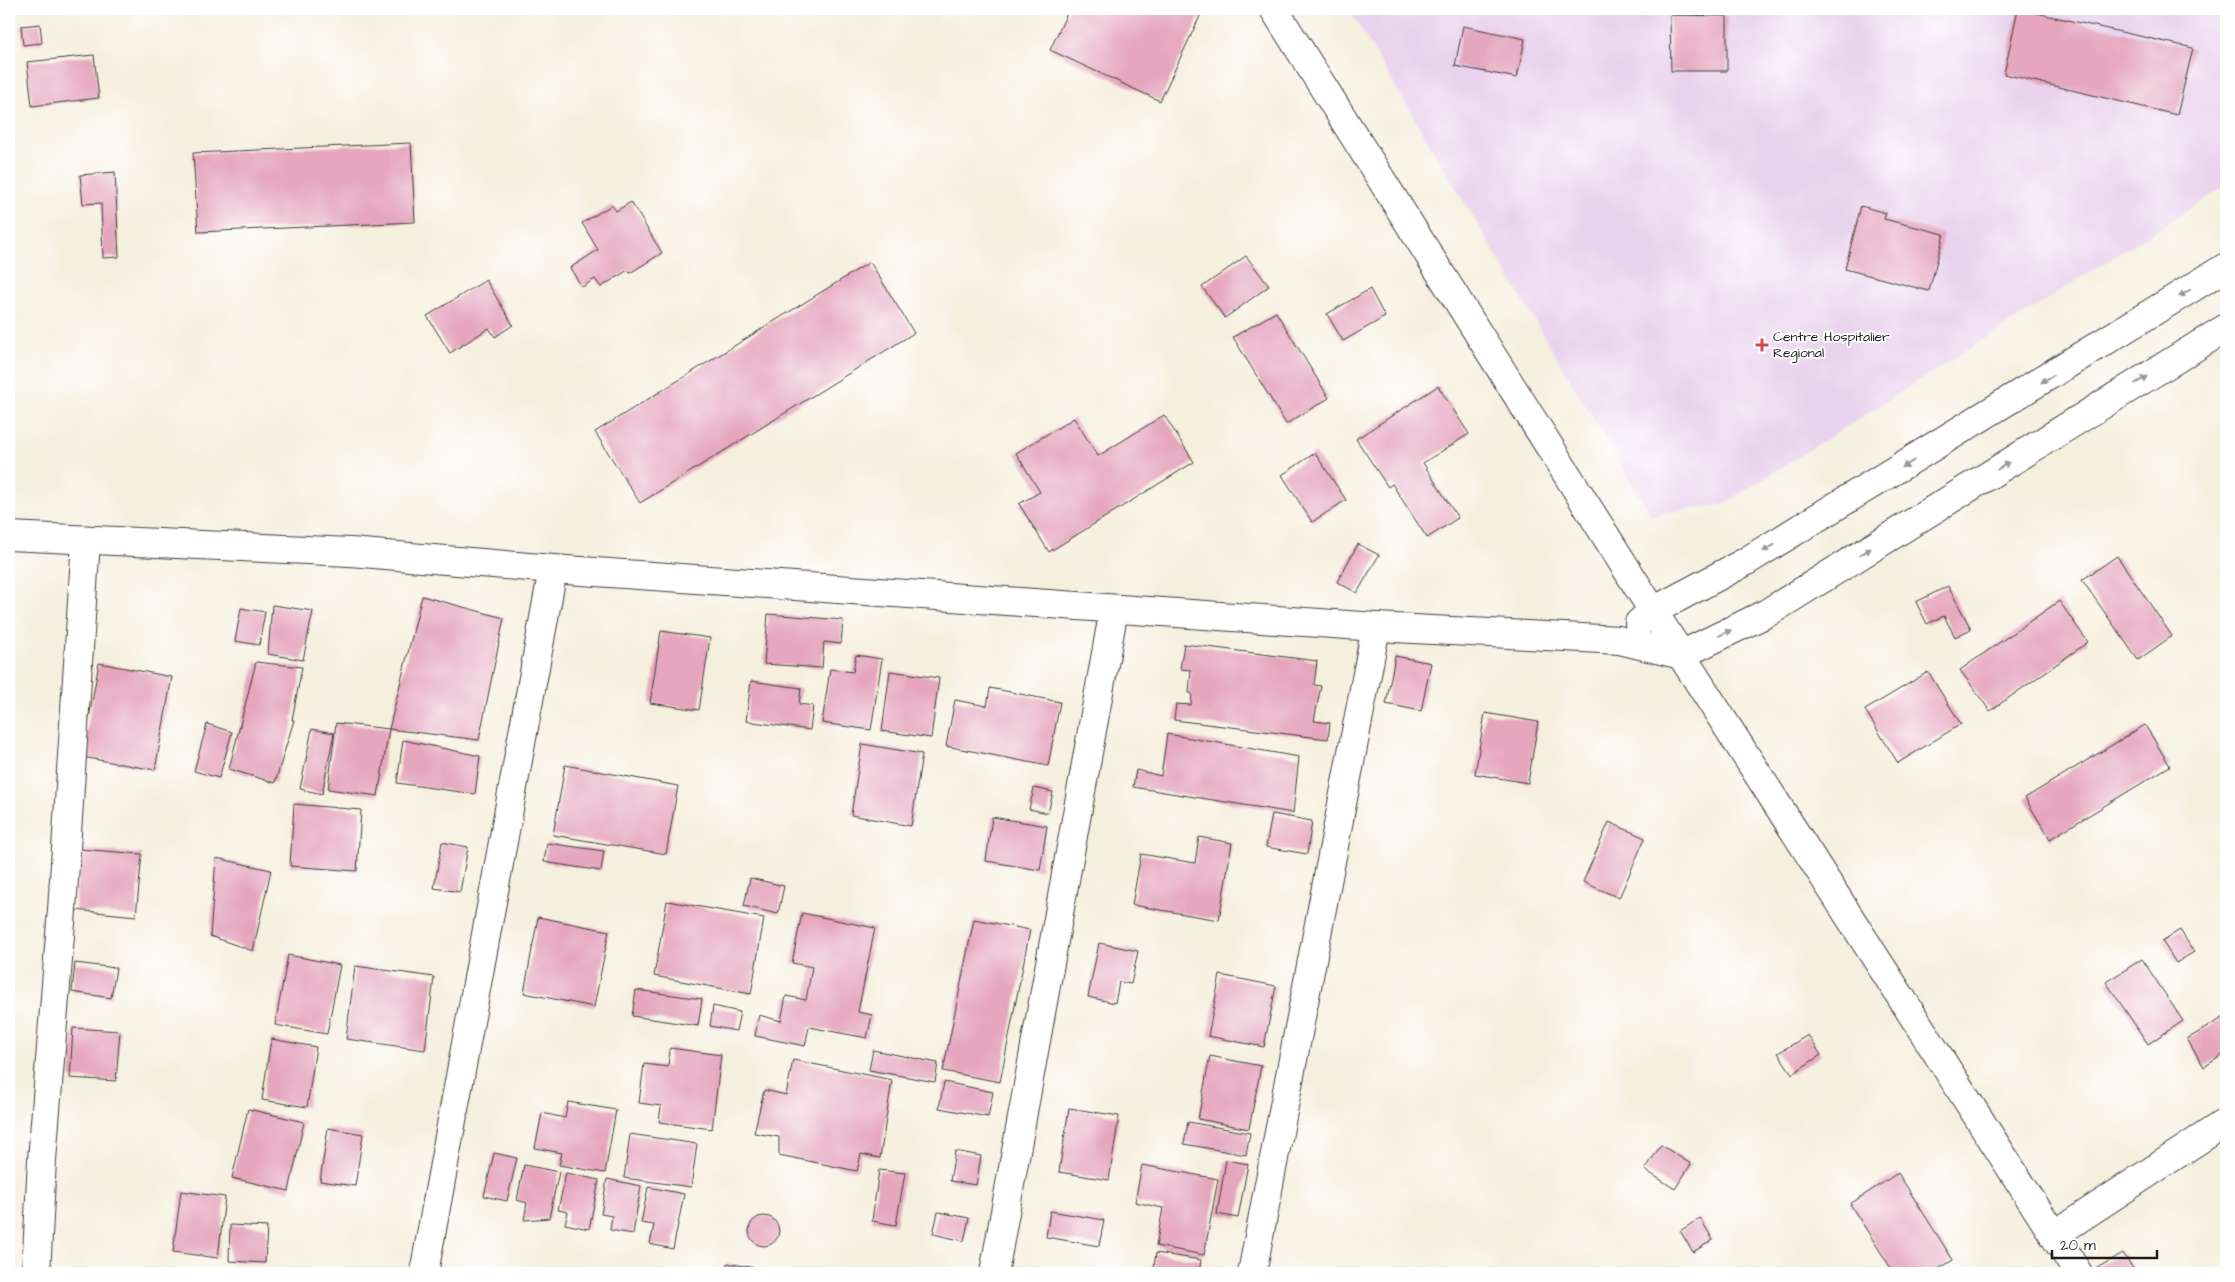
<svg xmlns="http://www.w3.org/2000/svg" width="2235" height="1282" font-family="'Architects Daughter',sans-serif">
  <rect width="100%" height="100%" fill="#fff"/>
  <filter id="ink" filterUnits="userSpaceOnUse"><feTurbulence type="fractalNoise" baseFrequency=".02" numOctaves="2"/><feDisplacementMap in="SourceGraphic" scale="10" xChannelSelector="R" yChannelSelector="G"/><feConvolveMatrix kernelMatrix="1 2 1 2 8 2 1 2 1" color-interpolation-filters="sRGB"/></filter>
  <filter id="wash" filterUnits="userSpaceOnUse"><feTurbulence type="fractalNoise" baseFrequency=".0096" numOctaves="4" result="noise"/><feDisplacementMap in="SourceGraphic" scale="20" xChannelSelector="R" yChannelSelector="G"/><feGaussianBlur stdDeviation="1.12" result="paint"/><feColorMatrix in="noise" values="0 0 0 0 0 0 0 0 0 0 0 0 0 0 0 0 0 1.4 0 .05"/><feComposite in="paint" operator="in"/></filter>
  <g filter="url(#wash)">
    <rect width="100%" height="100%" fill="#f5efde"/>
    <path fill="#e9d2ed" d="M1349 9H2226V186L1724 504 1651 515Z"/>
    <g id="blocks">
      <g fill="#e5a6be">
        <path d="M1069 9H1190L1201 14 1160 101 1050 50Z"/>
        <path d="M2018 9 2193 48 2177 115 2004 74Z"/>
        <path d="M1670 15 1727 16V71H1671Z"/>
        <path d="M40 24 42 43 23 45 21 26Z"/>
        <path d="M1463 26 1525 39 1517 78 1455 66Z"/>
        <path d="M94 55 99 98 32 106 27 62Z"/>
        <path d="M411 143 415 222 198 232 193 153Z"/>
        <path d="M115 172 119 257 103 258 101 203 83 204 80 175Z"/>
        <path d="M631 202 662 253 630 273 628 270 601 287 595 279 582 287 570 268 598 250 582 223 612 205 616 211Z"/>
        <path d="M1861 206 1886 213 1884 219 1944 234 1929 291 1845 269Z"/>
        <path d="M1246 256 1269 286 1225 318 1202 287Z"/>
        <path d="M870 262 914 333 640 503 595 432Z"/>
        <path d="M486 280 513 325 495 337 489 328 450 353 427 316Z"/>
        <path d="M1370 289 1385 317 1343 341 1327 314Z"/>
        <path d="M1276 312 1329 398 1286 424 1233 337Z"/>
        <path d="M1438 386 1469 434 1423 463 1458 518 1427 538 1392 484 1388 487 1356 439Z"/>
        <path d="M1164 415 1194 462 1049 552 1019 504 1040 492 1016 453 1074 418 1098 456Z"/>
        <path d="M1315 453 1346 500 1312 522 1282 475Z"/>
        <path d="M1358 544 1379 555 1357 593 1337 582Z"/>
        <path d="M2117 556 2172 636 2138 660 2082 580Z"/>
        <path d="M1948 586 1971 629 1955 637 1944 616 1927 624 1916 602Z"/>
        <path d="M422 596 504 618 479 740 389 729 378 796 328 789 336 723 389 729Z"/>
        <path d="M2059 601 2088 642 1990 711 1960 670Z"/>
        <path d="M272 605 313 611 303 660 268 654Z"/>
        <path d="M241 608 265 612 259 645 235 641Z"/>
        <path d="M768 614 843 620 841 644 824 642 822 668 764 664Z"/>
        <path d="M661 631 710 638 699 710 650 703Z"/>
        <path d="M1184 644 1317 661 1314 685 1321 686 1314 721 1330 723 1328 739 1174 720 1176 704 1191 705 1192 693H1189L1191 670 1180 669Z"/>
        <path d="M856 655 882 659 871 730 822 723 830 669 853 672Z"/>
        <path d="M1395 656 1431 663 1421 711 1386 704Z"/>
        <path d="M256 662 302 667 292 720H294L275 783 229 769Z"/>
        <path d="M99 663 172 677 155 770 82 757Z"/>
        <path d="M890 671 939 678 931 738 882 731Z"/>
        <path d="M1928 672 1961 724 1898 763 1865 710Z"/>
        <path d="M751 681 801 688 799 704 813 706 810 730 746 721Z"/>
        <path d="M990 688 1060 702 1048 766 946 746 955 700 987 706Z"/>
        <path d="M1485 713 1538 722 1528 783 1475 774Z"/>
        <path d="M207 724 232 732 219 778 194 771Z"/>
        <path d="M2145 725 2170 766 2050 839 2025 798Z"/>
        <path d="M312 729 334 733 322 794 300 789Z"/>
        <path d="M1167 734 1299 757 1293 813 1133 787 1136 770 1161 776Z"/>
        <path d="M403 740 480 756 475 794 397 783Z"/>
        <path d="M862 744 922 754 911 826 851 815Z"/>
        <path d="M565 765 678 786 666 854 553 835Z"/>
        <path d="M1034 788 1053 792 1048 813 1029 809Z"/>
        <path d="M294 804 361 810 357 871 290 866Z"/>
        <path d="M1272 814 1312 821 1307 854 1266 847Z"/>
        <path d="M992 817 1047 826 1040 870 986 861Z"/>
        <path d="M1609 822 1645 838 1619 898 1583 882Z"/>
        <path d="M1199 837 1232 843 1219 920 1132 905 1141 854 1195 863Z"/>
        <path d="M442 842 468 847 460 892 434 888Z"/>
        <path d="M547 843 604 851 601 871 544 862Z"/>
        <path d="M80 849 142 854 136 916 75 910Z"/>
        <path d="M216 858 271 870 253 951 210 936Z"/>
        <path d="M750 878 784 886 778 914 744 906Z"/>
        <path d="M667 901 764 918 751 994 654 976Z"/>
        <path d="M802 913 875 928 858 1012 872 1015 867 1038 809 1027 805 1046 755 1036 759 1015 781 1021 786 996 806 1000 812 967 792 963Z"/>
        <path d="M538 917 609 931 594 1007 524 993Z"/>
        <path d="M974 919 1030 930 1000 1082 943 1071Z"/>
        <path d="M2180 930 2194 952 2176 963 2162 941Z"/>
        <path d="M1099 943 1138 951 1131 984 1119 982 1115 1003 1088 997Z"/>
        <path d="M288 955 340 965 327 1034 275 1025Z"/>
        <path d="M2142 959 2183 1021 2148 1044 2106 982Z"/>
        <path d="M75 963 116 968 111 998 72 992Z"/>
        <path d="M355 966 434 977 425 1050 346 1039Z"/>
        <path d="M1220 975 1276 986 1264 1047 1208 1036Z"/>
        <path d="M636 990 702 999 698 1026 632 1016Z"/>
        <path d="M713 1006 740 1012 736 1031 710 1026Z"/>
        <path d="M2226 1016V1053L2204 1067 2187 1039Z"/>
        <path d="M73 1028 120 1031 116 1081 70 1078Z"/>
        <path d="M1808 1035 1821 1055 1792 1074 1778 1053Z"/>
        <path d="M271 1039 316 1047 307 1107 262 1100Z"/>
        <path d="M670 1048 721 1055 712 1129 659 1122 661 1106 639 1103 644 1064 668 1067Z"/>
        <path d="M873 1050 938 1063 935 1082 869 1070Z"/>
        <path d="M1210 1056 1261 1066 1249 1129 1198 1119Z"/>
        <path d="M793 1060 892 1080 880 1158 861 1154 857 1171 779 1155V1137L754 1133 764 1090 786 1095Z"/>
        <path d="M944 1082 993 1092 988 1117 939 1108Z"/>
        <path d="M568 1102 616 1110 605 1173 559 1165 562 1153 535 1148 542 1113 565 1118Z"/>
        <path d="M1069 1108 1119 1116 1109 1180 1059 1172Z"/>
        <path d="M248 1109 304 1122 289 1191 232 1178Z"/>
        <path d="M1188 1122 1250 1133 1246 1155 1184 1144Z"/>
        <path d="M328 1128 363 1134 355 1186 320 1181Z"/>
        <path d="M630 1134 697 1144 691 1187 624 1178Z"/>
        <path d="M1661 1145 1691 1164 1675 1189 1645 1170Z"/>
        <path d="M955 1151 981 1156 976 1185 950 1181Z"/>
        <path d="M494 1153 517 1158 507 1201 484 1196Z"/>
        <path d="M1226 1160 1248 1164 1238 1218 1217 1214Z"/>
        <path d="M524 1165 559 1172 549 1218 524 1220 527 1203 517 1200Z"/>
        <path d="M1142 1165 1218 1179 1204 1255 1156 1246 1163 1208 1135 1202Z"/>
        <path d="M879 1170 905 1173 896 1225 872 1221Z"/>
        <path d="M566 1173 599 1180 589 1229 565 1224 568 1212 558 1210Z"/>
        <path d="M1898 1173 1953 1260 1932 1273H1894L1850 1204Z"/>
        <path d="M607 1179 641 1186 633 1234 610 1230 612 1216 601 1214Z"/>
        <path d="M648 1187 684 1194 673 1249 650 1244 654 1225 641 1223Z"/>
        <path d="M181 1191 225 1197 218 1258 173 1252Z"/>
        <path d="M1050 1211 1104 1220 1099 1246 1046 1237Z"/>
        <path d="M938 1212 969 1218 964 1241 933 1234Z"/>
        <circle cx="764" cy="1231" r="15"/>
        <path d="M1700 1218 1713 1240 1693 1252 1680 1231Z"/>
        <path d="M230 1225 267 1227 265 1263 229 1261Z"/>
        <path d="M1156 1253 1201 1260 1199 1273H1153Z"/>
        <path d="M2123 1253 2136 1273H2100L2097 1268Z"/>
        <path d="M727 1263 777 1272V1273H725Z"/>
      </g>
    </g>
  </g>
  <g filter="url(#ink)">
    <use href="#blocks" fill-opacity="0" stroke="#3d3c39" stroke-width="1"/>
    <g fill="none" stroke-linecap="round" stroke-linejoin="round">
      <g stroke="#3d3c39" stroke-width="30">
        <g id="minor">
          <path d="M1274 9 1653 611 2078 1273"/>
          <path d="M9 536 350 552 553 569 1376 627 1619 640 1681 655 1767 613 2226 328"/>
          <path d="M1639 623 1653 611 1745 562 2226 267"/>
          <path d="M2054 1235 2226 1122"/>
          <path d="M36 1273 42 1160 62 910 86 540"/>
          <path d="M424 1273 553 569"/>
          <path d="M994 1273 1114 609"/>
          <path d="M1252 1273 1376 627"/>
        </g>
      </g>
      <use href="#minor" stroke="#fff" stroke-width="28"/>
    </g>
    <defs><path id="oneway-solid" d="M-6-.8H1V-3.2L6.5 0L1 3.2V.8H-6Z" transform="scale(1.25)"/></defs>
    <g fill="#999">
      <use href="#oneway-solid" transform="translate(2185 293) rotate(148)"/>
      <use href="#oneway-solid" transform="translate(2047 379) rotate(149)"/>
      <use href="#oneway-solid" transform="translate(2141 380) rotate(-31)"/>
      <use href="#oneway-solid" transform="translate(1908 464) rotate(149)"/>
      <use href="#oneway-solid" transform="translate(2003 466) rotate(-32)"/>
      <use href="#oneway-solid" transform="translate(1769 548) rotate(149)"/>
      <use href="#oneway-solid" transform="translate(1865 552) rotate(-32)"/>
      <use href="#oneway-solid" transform="translate(1725 633) rotate(-26)"/>
    </g>
  </g>
  <path fill="#d1495b" stroke="#fff" stroke-width="2" d="M1759.5 337.5h5v5h5v5h-5v5h-5v-5h-5v-5h5z"/>
  <g text-anchor="middle" dominant-baseline="central" stroke-width="4" stroke-linejoin="round" paint-order="stroke">
    <g font-size="14" fill="#1c1c1c" stroke="#fff" text-anchor="start">
      <text x="1773" y="337">Centre Hospitalier<tspan x="1773" dy="16">Regional</tspan></text>
    </g>
  </g>
  <rect width="2235" height="1282" fill="none" stroke="#fff" stroke-width="30"/>
  <path d="M2052 1250v8h105v-8" fill="none" stroke="#1c1c1c" stroke-width="2.5"/>
  <text x="2060" y="1250" font-size="15" fill="#1c1c1c" stroke="#ffffff" stroke-width="4" paint-order="stroke">20 m</text>
</svg>
